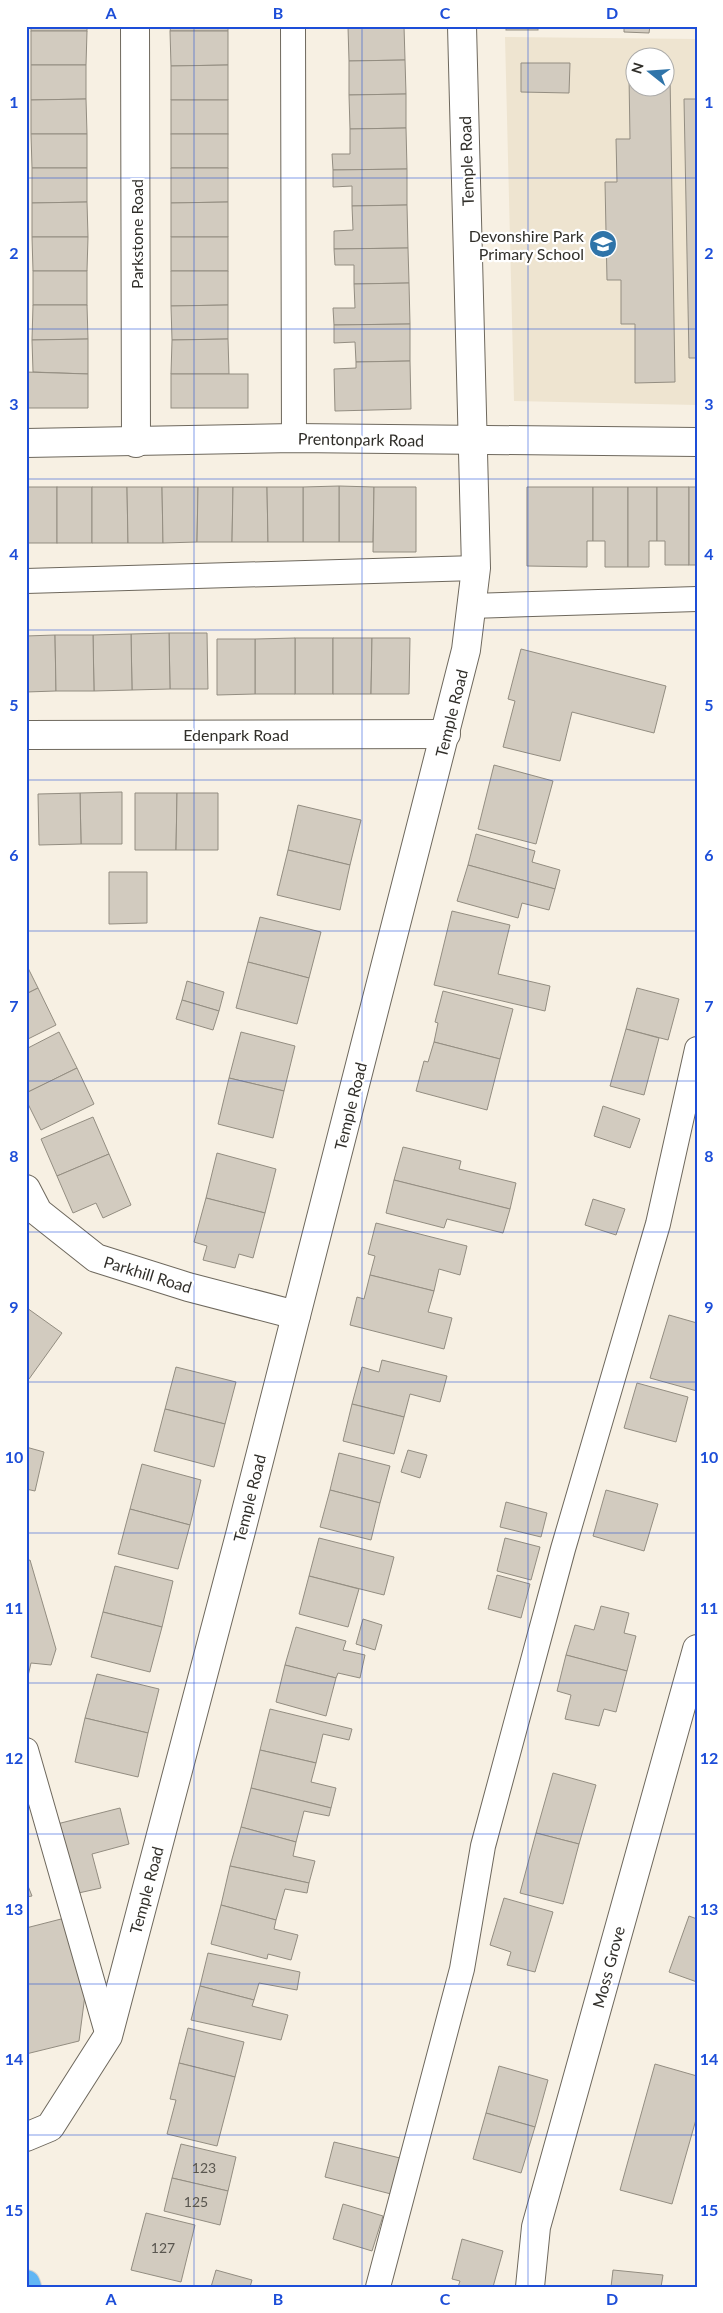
<svg xmlns="http://www.w3.org/2000/svg" width="723" height="2313" font-family="Lato,sans-serif">
  <rect width="100%" height="100%" fill="#f7f0e3"/>
  <path fill="#eee4d0" fill-rule="evenodd" d="M505 37 697 39V405L514 401ZM636 58H666V88H636Z"/>
  <g fill="#d2cbbf" stroke="#938d81">
    <rect x="31" y="26" width="56" height="5"/>
    <path d="M171 26H228V31H170Z"/>
    <path d="M404 26 405 60 349 61 348 27Z"/>
    <rect x="506" y="26" width="32" height="4"/>
    <path d="M624 26H650L649 33 624 32Z"/>
    <path d="M31 31H87L86 65H31Z"/>
    <path d="M170 31H228V65L171 66Z"/>
    <path d="M405 60 406 94 349 95V61Z"/>
    <path d="M521 63H570L569 93 521 92Z"/>
    <path d="M31 65H86V99L31 100Z"/>
    <path d="M228 65V100H171V66Z"/>
    <path d="M666 75H670L675 382 635 383V324H621V280H607L605 182H617L616 139H630L629 76H636V88H666Z"/>
    <path d="M406 94V128L350 129 349 95Z"/>
    <path d="M86 99 87 134H31V100Z"/>
    <path d="M684 99H697V358H689Z"/>
    <rect x="171" y="100" width="57" height="34"/>
    <path d="M406 128 407 169 333 170 332 154H350V129Z"/>
    <path d="M31 134H87V168H32Z"/>
    <rect x="171" y="134" width="57" height="34"/>
    <path d="M32 168H87V202L32 203Z"/>
    <path d="M171 168H228V202L171 203Z"/>
    <path d="M407 169V205L352 206V186L333 187V170Z"/>
    <path d="M87 202 88 237H32V203Z"/>
    <path d="M228 202V237H171V203Z"/>
    <path d="M407 205 408 248 334 249V231L353 230 352 206Z"/>
    <path d="M32 237H88L87 271H33Z"/>
    <rect x="171" y="237" width="57" height="34"/>
    <path d="M408 248 409 283 354 284V265H335L334 249Z"/>
    <rect x="33" y="271" width="54" height="34"/>
    <path d="M171 271H228V305L171 306Z"/>
    <path d="M409 283 410 324 334 325 333 308H355L354 284Z"/>
    <path d="M33 305H87L88 339 32 340Z"/>
    <path d="M228 305V339L172 340 171 306Z"/>
    <path d="M410 324V361L356 362 355 342 334 343V325Z"/>
    <path d="M88 339V374L33 372 32 340Z"/>
    <path d="M228 339 229 374H171L172 340Z"/>
    <path d="M410 361 411 409 335 411 334 369 356 368V362Z"/>
    <path d="M26 372 88 374V408H26Z"/>
    <rect x="171" y="374" width="77" height="34"/>
    <path d="M339 486 374 487 373 542H339Z"/>
    <path d="M339 486V542H303V487Z"/>
    <rect x="26" y="487" width="31" height="56"/>
    <rect x="57" y="487" width="35" height="56"/>
    <path d="M92 487H127L128 543H92Z"/>
    <path d="M127 487H162L163 543H128Z"/>
    <path d="M162 487H198L197 542 163 543Z"/>
    <path d="M198 487H233L232 542H197Z"/>
    <path d="M233 487H267L268 542H232Z"/>
    <path d="M267 487H303V542H268Z"/>
    <path d="M374 487H416V552H373Z"/>
    <path d="M527 487H593V541H587V567L527 566Z"/>
    <path d="M593 487H628V567H605V541H593Z"/>
    <path d="M628 487H657V541H649V567H628Z"/>
    <path d="M657 487H689V565H665V541H657Z"/>
    <rect x="689" y="487" width="8" height="78"/>
    <path d="M169 633H207L208 689H170Z"/>
    <path d="M169 633 170 689 132 690 131 634Z"/>
    <path d="M131 634 132 690 94 691 93 635Z"/>
    <path d="M55 635 56 691 26 692V636Z"/>
    <path d="M55 635H93L94 691H56Z"/>
    <rect x="295" y="638" width="38" height="56"/>
    <path d="M295 638V694H255V639Z"/>
    <path d="M333 638H372L371 694H333Z"/>
    <path d="M372 638H410L409 694H371Z"/>
    <path d="M217 639H255V694L217 695Z"/>
    <path d="M521 649 666 686 654 733 572 712 560 761 503 747 515 701 508 699Z"/>
    <path d="M494 765 553 781 536 844 478 829Z"/>
    <path d="M122 792V844H81L80 793Z"/>
    <path d="M80 793 81 844 39 845 38 794Z"/>
    <path d="M135 793H177L176 850H135Z"/>
    <path d="M177 793H218V850H176Z"/>
    <path d="M298 805 361 820 350 865 288 850Z"/>
    <path d="M476 834 535 851 532 862 560 870 555 889 468 865Z"/>
    <path d="M288 850 350 865 340 910 277 895Z"/>
    <path d="M468 865 555 889 549 910 522 903 518 918 457 901Z"/>
    <path d="M109 872H147V923L109 924Z"/>
    <path d="M452 911 510 925 498 974 550 986 545 1011 434 985Z"/>
    <path d="M260 917 321 932 309 978 248 962Z"/>
    <path d="M248 962 309 978 297 1024 236 1008Z"/>
    <path d="M26 964 38 988 26 994Z"/>
    <path d="M187 981 224 992 219 1011 182 1000Z"/>
    <path d="M38 988 56 1025 26 1040V994Z"/>
    <path d="M637 988 679 999 668 1040 626 1029Z"/>
    <path d="M443 991 513 1009 500 1059 434 1042 438 1023 435 1022Z"/>
    <path d="M182 1000 219 1011 213 1030 176 1019Z"/>
    <path d="M626 1029 659 1038 644 1095 610 1086Z"/>
    <path d="M59 1032 77 1068 26 1093V1049Z"/>
    <path d="M241 1032 295 1046 284 1091 229 1078Z"/>
    <path d="M434 1042 500 1059 487 1110 416 1091 424 1061 428 1062Z"/>
    <path d="M77 1068 94 1104 41 1130 26 1100V1093Z"/>
    <path d="M229 1078 284 1091 273 1138 218 1124Z"/>
    <path d="M603 1106 640 1119 630 1148 594 1136Z"/>
    <path d="M93 1117 109 1154 57 1176 41 1139Z"/>
    <path d="M403 1147 461 1161 459 1169 516 1183 510 1209 394 1180Z"/>
    <path d="M217 1153 276 1169 265 1213 206 1198Z"/>
    <path d="M109 1154 131 1205 103 1218 96 1203 73 1213 57 1176Z"/>
    <path d="M394 1180 510 1209 503 1233 447 1219 444 1228 386 1213Z"/>
    <path d="M206 1198 265 1213 253 1258 239 1254 235 1268 203 1260 207 1246 194 1242Z"/>
    <path d="M593 1199 625 1209 616 1235 585 1225Z"/>
    <path d="M376 1223 467 1246 460 1275 439 1269 434 1291 370 1275 375 1256 368 1254Z"/>
    <path d="M370 1275 434 1291 428 1312 452 1318 444 1349 350 1325 357 1297 364 1299Z"/>
    <path d="M27 1308 62 1333 29 1379 26 1377Z"/>
    <path d="M669 1315 697 1323V1391L650 1378Z"/>
    <path d="M382 1360 447 1376 440 1402 410 1394 404 1417 352 1404 362 1367 379 1372Z"/>
    <path d="M176 1367 236 1382 225 1424 165 1409Z"/>
    <path d="M637 1383 688 1397 676 1442 624 1428Z"/>
    <path d="M352 1404 404 1417 394 1454 343 1441Z"/>
    <path d="M165 1409 225 1424 214 1467 154 1451Z"/>
    <path d="M26 1447 44 1452 35 1491 26 1489Z"/>
    <path d="M408 1450 427 1455 420 1478 401 1472Z"/>
    <path d="M339 1453 390 1466 380 1503 330 1490Z"/>
    <path d="M142 1464 201 1480 190 1525 130 1509Z"/>
    <path d="M330 1490 380 1503 371 1540 320 1527Z"/>
    <path d="M606 1490 658 1504 644 1551 593 1536Z"/>
    <path d="M506 1502 547 1513 541 1537 500 1527Z"/>
    <path d="M130 1509 190 1525 178 1569 118 1554Z"/>
    <path d="M319 1538 394 1557 384 1595 309 1576Z"/>
    <path d="M505 1538 540 1547 531 1580 497 1571Z"/>
    <path d="M30 1560 56 1649 51 1665 31 1663 28 1676 26 1675V1561Z"/>
    <path d="M115 1566 173 1581 162 1627 103 1612Z"/>
    <path d="M497 1575 530 1584 521 1618 488 1609Z"/>
    <path d="M309 1576 359 1589 348 1627 299 1614Z"/>
    <path d="M601 1606 629 1613 624 1633 636 1636 627 1671 566 1655 575 1625 594 1630Z"/>
    <path d="M103 1612 162 1627 150 1672 91 1657Z"/>
    <path d="M363 1619 382 1625 375 1650 356 1644Z"/>
    <path d="M296 1627 346 1641 343 1650 365 1655 360 1678 338 1673 336 1678 285 1665Z"/>
    <path d="M566 1655 627 1671 616 1712 604 1709 599 1726 565 1719 571 1695 557 1691Z"/>
    <path d="M285 1665 336 1678 326 1716 276 1702Z"/>
    <path d="M97 1674 159 1689 148 1733 85 1718Z"/>
    <path d="M270 1709 352 1729 349 1740 323 1734 316 1763 260 1750Z"/>
    <path d="M85 1718 148 1733 138 1777 75 1762Z"/>
    <path d="M260 1750 316 1763 311 1782 336 1788 331 1808 251 1788Z"/>
    <path d="M553 1773 596 1785 579 1844 536 1833Z"/>
    <path d="M251 1788 331 1808 329 1816 304 1811 296 1842 241 1827Z"/>
    <path d="M120 1808 129 1844 92 1854 101 1888 74 1894 57 1824Z"/>
    <path d="M241 1827 296 1842 293 1856 315 1861 309 1883 230 1866Z"/>
    <path d="M536 1833 579 1844 563 1904 520 1893Z"/>
    <path d="M230 1866 309 1883 307 1893 285 1889 276 1920 221 1905Z"/>
    <path d="M26 1881 32 1896 26 1897Z"/>
    <path d="M504 1898 553 1912 535 1972 507 1965 511 1952 490 1945Z"/>
    <path d="M221 1905 276 1920 274 1929 298 1935 291 1960 268 1954 267 1959 211 1944Z"/>
    <path d="M689 1916 697 1919V1982L669 1972Z"/>
    <path d="M65 1918 85 1995 79 2041 26 2054V1928Z"/>
    <path d="M208 1953 300 1972 297 1990 259 1983 254 2000 200 1986Z"/>
    <path d="M200 1986 254 2000 252 2006 288 2015 281 2040 191 2020Z"/>
    <path d="M188 2028 244 2042 235 2077 179 2063Z"/>
    <path d="M179 2063 235 2077 217 2146 167 2134 176 2100 170 2099Z"/>
    <path d="M655 2064 697 2076V2116L672 2204 620 2190Z"/>
    <path d="M499 2066 548 2080 535 2127 486 2113Z"/>
    <path d="M486 2113 535 2127 521 2173 473 2159Z"/>
    <path d="M334 2142 400 2158 391 2194 325 2177Z"/>
    <path d="M181 2144 236 2157 228 2191 172 2178Z"/>
    <path d="M172 2178 228 2191 220 2225 164 2211Z"/>
    <path d="M343 2204 383 2216 372 2251 333 2239Z"/>
    <path d="M146 2213 195 2225 181 2282 131 2270Z"/>
    <path d="M462 2239 503 2251 493 2287H458L460 2281 452 2279Z"/>
    <path d="M216 2270 252 2280 250 2287H211Z"/>
    <path d="M613 2270 663 2275 661 2287H611Z"/>
  </g>
  <g fill="none" stroke-linecap="round" stroke-linejoin="round">
    <g stroke="#6e685d" stroke-width="26">
      <g id="service">
        <path d="M293 26 294 438"/>
        <path d="M26 581 476 568"/>
        <path d="M471 606 697 599"/>
        <path d="M26 1750 108 2036"/>
        <path d="M378 2287 462 1969 483 1846 563 1549 658 1224 697 1049"/>
      </g>
    </g>
    <g stroke="#6e685d" stroke-width="30">
      <g id="minor">
        <path d="M135 26 136 443"/>
        <path d="M26 443 294 438 697 442"/>
        <path d="M26 735 446 734"/>
        <path d="M26 1189 38 1212 96 1258 188 1287 296 1315"/>
        <path d="M26 2137 50 2127 108 2036 241 1531 466 650 476 568 462 26"/>
        <path d="M530 2287 536 2227 697 1649"/>
      </g>
    </g>
    <g stroke="#d2d1d0" stroke-width="30">
      <path id="trunk" d="M26 2284 27 2287"/>
    </g>
    <use href="#service" stroke="#fff" stroke-width="24"/>
    <use href="#minor" stroke="#fff" stroke-width="28"/>
    <use href="#trunk" stroke="#62b6f4" stroke-width="28"/>
  </g>
  <path fill="none" stroke="#1d4ed8" stroke-width="1" stroke-opacity="0.55" d="M194 26V2287M362 26V2287M528 26V2287M26 178H697M26 329H697M26 479H697M26 630H697M26 780H697M26 931H697M26 1081H697M26 1232H697M26 1382H697M26 1533H697M26 1683H697M26 1834H697M26 1984H697M26 2135H697"/>
  <defs>
    <g id="school-disc" transform="scale(1.4375)"><circle r="9.5" fill="#2f74a9" stroke="#fff"/><path d="M0-5L7-2L0 1L-7-2ZM-4 1L0 2.5L4 1V4Q0 6-4 4Z" fill="#fff"/></g>
  </defs>
  <g fill-rule="evenodd">
    <use href="#school-disc" x="603" y="244"/>
  </g>
  <g text-anchor="middle" dominant-baseline="central" stroke-width="4.5" stroke-linejoin="round" paint-order="stroke">
    <g font-size="14" fill="#59564f">
      <text x="204" y="2167">123</text>
      <text x="196" y="2201">125</text>
      <text x="163" y="2247">127</text>
    </g>
    <g font-size="16" fill="#312f2a" stroke="#fff">
      <text transform="translate(466 161) rotate(-92)">Temple Road</text>
      <text transform="translate(136 234) rotate(-90)">Parkstone Road</text>
      <text transform="translate(361 439) rotate(1)">Prentonpark Road</text>
      <text transform="translate(451 713) rotate(-76)">Temple Road</text>
      <text x="236" y="734">Edenpark Road</text>
      <text transform="translate(350 1106) rotate(-76)">Temple Road</text>
      <text transform="translate(148 1274) rotate(17)">Parkhill Road</text>
      <text transform="translate(249 1498) rotate(-76)">Temple Road</text>
      <text transform="translate(146 1890) rotate(-75)">Temple Road</text>
      <text transform="translate(608 1967) rotate(-75)">Moss Grove</text>
    </g>
    <g font-size="16" fill="#312f2a" stroke="#fff" text-anchor="end">
      <text x="584" y="235">Devonshire Park<tspan x="584" dy="18">Primary School</tspan></text>
    </g>
  </g>
  <rect width="723" height="2313" fill="none" stroke="#ffffff" stroke-width="55"/>
  <g transform="translate(650 72) rotate(287)"><circle r="24" fill="#ffffff" stroke="#adacaa"/>
  <path d="M0-4L9 19L0 12L-9 19Z" fill="#2f74a9"/>
  <text y="-8" font-size="14" font-weight="bold" text-anchor="middle" fill="#312f2a">N</text>
  </g>
  <rect x="28" y="28" width="668" height="2258" fill="none" stroke="#1d4ed8" stroke-width="2"/>
  <g font-size="16" text-anchor="middle" font-weight="bold" fill="#1d4ed8">
    <text x="111" y="19">A</text>
    <text x="278" y="19">B</text>
    <text x="445" y="19">C</text>
    <text x="612" y="19">D</text>
    <text x="14" y="108">1</text>
    <text x="709" y="108">1</text>
    <text x="14" y="259">2</text>
    <text x="709" y="259">2</text>
    <text x="14" y="410">3</text>
    <text x="709" y="410">3</text>
    <text x="14" y="560">4</text>
    <text x="709" y="560">4</text>
    <text x="14" y="711">5</text>
    <text x="709" y="711">5</text>
    <text x="14" y="861">6</text>
    <text x="709" y="861">6</text>
    <text x="14" y="1012">7</text>
    <text x="709" y="1012">7</text>
    <text x="14" y="1162">8</text>
    <text x="709" y="1162">8</text>
    <text x="14" y="1313">9</text>
    <text x="709" y="1313">9</text>
    <text x="14" y="1463">10</text>
    <text x="709" y="1463">10</text>
    <text x="14" y="1614">11</text>
    <text x="709" y="1614">11</text>
    <text x="14" y="1764">12</text>
    <text x="709" y="1764">12</text>
    <text x="14" y="1915">13</text>
    <text x="709" y="1915">13</text>
    <text x="14" y="2065">14</text>
    <text x="709" y="2065">14</text>
    <text x="14" y="2216">15</text>
    <text x="709" y="2216">15</text>
    <text x="111" y="2305">A</text>
    <text x="278" y="2305">B</text>
    <text x="445" y="2305">C</text>
    <text x="612" y="2305">D</text>
  </g>
</svg>
